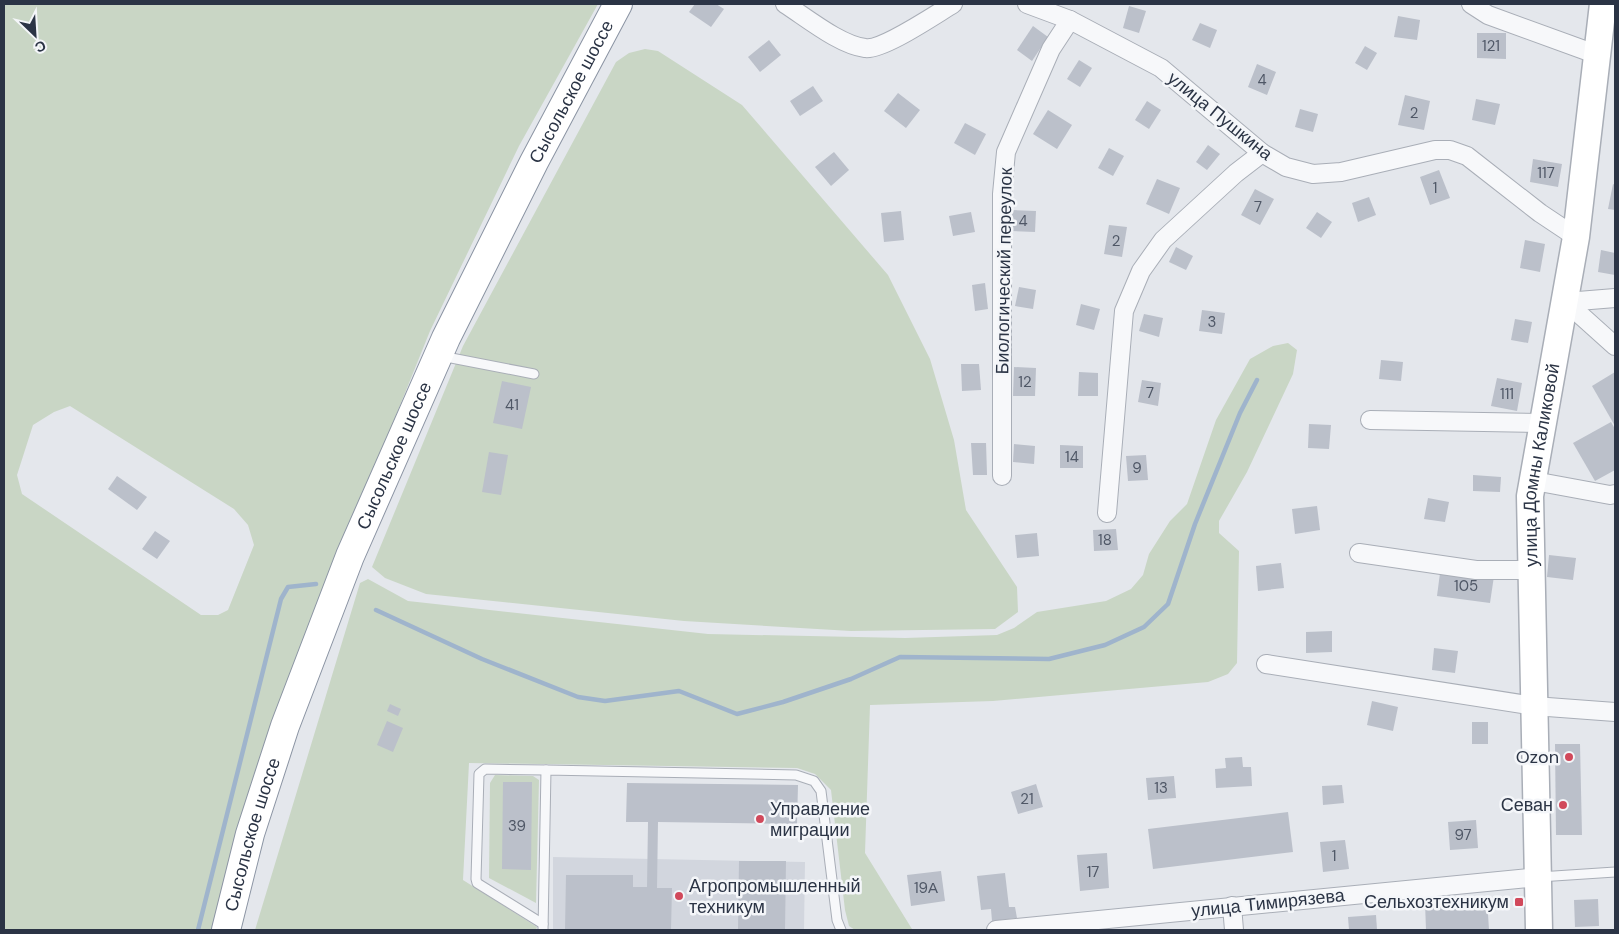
<svg xmlns="http://www.w3.org/2000/svg" width="1619" height="934" font-family="'DM Sans',sans-serif">
  <rect width="100%" height="100%" fill="#e4e7ec"/>
  <path fill="#d2d6de" d="M553 857 805 862 804 930H553Z"/>
  <g fill="#c9d6c5" fill-rule="evenodd">
    <path d="M4 4H598L519 146 430 331 273 720 224 882 212 930H4ZM70 406 234 509 248 525 254 545 228 610 218 615H201L22 494 17 475 33 425 54 412Z"/>
    <path d="M645 49 658 51 742 105 888 275 930 359 954 440 966 510 1017 587 1018 612 995 629 851 631 684 621 426 594 385 578 372 567 463 346 616 62 629 53Z"/>
    <path d="M1288 343 1297 350 1293 374 1247 472 1219 521V533L1239 551 1237 663 1228 674 1208 682 993 701 870 705 865 853 912 929 855 930 849 926 845 910 831 790 815 774 797 768 469 763 463 880 537 927 536 930H255L360 583 368 579 408 601 708 634 905 638 997 635 1014 628 1037 612 1106 601 1131 589 1143 575 1149 554 1170 521 1187 504 1216 420 1250 359 1273 346Z"/>
    <path d="M495 775 533 776 539 780 536 903 489 878 490 783Z"/>
  </g>
  <g fill="none" stroke-linecap="round" stroke-linejoin="round">
    <g stroke="#9fb4cc" stroke-width="4.5">
      <path d="M376 610 482 659 578 697 605 701 679 691 737 714 783 702 851 679 900 657 1049 659 1105 645 1144 627 1168 604 1195 524 1240 413 1257 380"/>
      <path d="M198 930 281 599 288 587 316 584"/>
    </g>
  </g>
  <g fill="#bbc0ca">
    <path d="M695 4H716L724 9 711 27 689 12Z"/>
    <path d="M1129 6 1146 11 1139 33 1123 28Z"/>
    <path d="M1398 16 1420 20 1417 40 1394 37Z"/>
    <path d="M1200 23 1217 30 1210 48 1192 40Z"/>
    <path d="M1033 26 1048 37 1032 61 1017 50Z"/>
    <path d="M1477 33H1506V59L1477 58Z"/>
    <path d="M769 40 781 55 760 72 748 57Z"/>
    <path d="M1365 46 1377 53 1367 70 1355 63Z"/>
    <path d="M1079 60 1092 68 1080 87 1067 79Z"/>
    <path d="M1257 64 1276 72 1267 95 1248 87Z"/>
    <path d="M813 86 823 101 800 116 790 101Z"/>
    <path d="M898 93 920 110 906 128 884 111Z"/>
    <path d="M1405 95 1430 101 1424 130 1398 125Z"/>
    <path d="M1476 99 1500 104 1495 125 1472 120Z"/>
    <path d="M1147 101 1161 110 1149 129 1135 120Z"/>
    <path d="M1300 109 1318 114 1313 132 1295 127Z"/>
    <path d="M1048 110 1072 125 1057 149 1033 134Z"/>
    <path d="M965 123 986 134 975 155 954 143Z"/>
    <path d="M1208 145 1220 154 1207 170 1196 162Z"/>
    <path d="M1109 148 1124 156 1113 176 1098 168Z"/>
    <path d="M834 152 849 170 831 186 815 167Z"/>
    <path d="M1533 159 1562 164 1558 187 1530 182Z"/>
    <path d="M1439 170 1450 198 1430 205 1420 177Z"/>
    <path d="M1157 179 1180 188 1169 214 1146 204Z"/>
    <path d="M1613 184 1615 185V210L1608 209Z"/>
    <path d="M1255 189 1274 199 1260 225 1241 215Z"/>
    <path d="M1369 197 1376 215 1358 222 1352 203Z"/>
    <path d="M1012 210 1036 211 1035 232 1011 231Z"/>
    <path d="M901 211 904 240 884 242 881 213Z"/>
    <path d="M971 212 975 232 953 236 949 216Z"/>
    <path d="M1317 212 1332 222 1321 238 1306 228Z"/>
    <path d="M1109 225 1127 227 1122 257 1104 254Z"/>
    <path d="M1525 240 1545 244 1540 272 1520 268Z"/>
    <path d="M1176 247 1193 256 1186 270 1169 262Z"/>
    <path d="M1601 250 1615 253V275L1598 272Z"/>
    <path d="M985 283 988 309 975 311 972 285Z"/>
    <path d="M1019 287 1036 290 1033 309 1015 306Z"/>
    <path d="M1081 304 1100 309 1094 330 1076 325Z"/>
    <path d="M1202 310 1225 313 1222 334 1199 331Z"/>
    <path d="M1144 314 1163 318 1159 337 1139 331Z"/>
    <path d="M1515 319 1532 322 1528 343 1511 340Z"/>
    <path d="M1381 360 1403 362 1401 381 1379 379Z"/>
    <path d="M961 364H979L981 390 962 391Z"/>
    <path d="M1014 367 1036 368 1035 396H1013Z"/>
    <path d="M1079 372 1098 373V396H1078Z"/>
    <path d="M1615 372V426L1592 386Z"/>
    <path d="M1497 378 1522 383 1517 411 1491 406Z"/>
    <path d="M1142 380 1161 383 1158 406 1138 402Z"/>
    <path d="M502 381 531 387 522 429 493 423Z"/>
    <path d="M1611 422 1615 429V470L1595 481 1573 443Z"/>
    <path d="M1309 424 1331 425 1329 449 1308 448Z"/>
    <path d="M971 443H986L987 475H973Z"/>
    <path d="M1014 444 1035 446 1034 464 1013 462Z"/>
    <path d="M1060 445 1083 446V468H1060Z"/>
    <path d="M489 452 508 455 501 495 482 492Z"/>
    <path d="M1146 455 1148 480 1128 481 1126 456Z"/>
    <path d="M1473 475 1501 477 1500 492 1473 491Z"/>
    <path d="M117 476 147 497 137 510 108 489Z"/>
    <path d="M1428 498 1449 502 1445 522 1424 519Z"/>
    <path d="M1317 506 1320 530 1295 534 1292 509Z"/>
    <path d="M1116 529 1118 550 1094 551 1093 530Z"/>
    <path d="M155 531 170 541 157 559 142 549Z"/>
    <path d="M1037 533 1039 556 1017 558 1015 535Z"/>
    <path d="M1549 555 1576 558 1573 580 1547 577Z"/>
    <path d="M1281 563 1284 588 1258 591 1256 566Z"/>
    <path d="M1440 573 1494 576 1490 603 1437 596Z"/>
    <path d="M1332 631V652L1306 653V632Z"/>
    <path d="M1434 648 1458 651 1455 673 1432 670Z"/>
    <path d="M1372 701 1398 707 1393 731 1367 725Z"/>
    <path d="M390 704 401 709 398 716 387 711Z"/>
    <path d="M387 721 403 728 393 752 377 745Z"/>
    <rect x="1472" y="722" width="16" height="22"/>
    <path d="M1555 744H1580L1582 835H1556Z"/>
    <path d="M1242 757 1243 767H1251L1252 786 1216 788 1215 769 1226 768 1225 758Z"/>
    <path d="M1174 776 1176 798 1148 800 1146 778Z"/>
    <path d="M503 782H532L531 870 502 869Z"/>
    <path d="M627 783 798 785 797 824 658 822 657 888H672L671 930H565L566 875H633V887H647L648 822H626Z"/>
    <path d="M1036 784 1043 807 1018 814 1011 792Z"/>
    <path d="M1342 785 1344 803 1323 805 1322 786Z"/>
    <path d="M1288 812 1293 852 1153 869 1148 829Z"/>
    <path d="M1476 820 1478 848 1450 850 1448 822Z"/>
    <path d="M1345 840 1349 869 1323 872 1320 842Z"/>
    <path d="M1107 853 1109 888 1080 891 1077 855Z"/>
    <path d="M739 861H786L785 930H738Z"/>
    <path d="M941 871 945 901 911 906 907 875Z"/>
    <path d="M1005 873 1009 907H1015L1017 918 992 921 991 909 981 910 977 876Z"/>
    <path d="M1487 898 1489 930H1426L1425 902Z"/>
    <path d="M1598 899 1599 926 1575 927 1574 900Z"/>
    <path d="M1376 915 1377 930H1349L1348 917Z"/>
  </g>
  <g fill="none" stroke-linecap="round" stroke-linejoin="round">
    <g stroke="#a9aeb7" stroke-width="11">
      <g id="lane">
        <path d="M441 356 534 374"/>
        <path d="M1539 877 1615 872"/>
        <path d="M543 924 477 883 476 879 479 774 485 769 546 770"/>
        <path d="M543 930 546 770 796 775 814 781 821 791 837 920 841 930"/>
      </g>
    </g>
    <g stroke="#a9aeb7" stroke-width="20">
      <g id="street">
        <path d="M785 4C807 18 840 45 865 48 882 51 936 14 953 4"/>
        <path d="M1027 4 1070 20 1161 68 1262 153 1286 167 1313 174 1341 172 1435 150H1450L1467 156 1540 213 1576 237"/>
        <path d="M1471 4 1488 15 1598 55"/>
        <path d="M1566 302 1615 346"/>
        <path d="M1566 302 1615 298"/>
        <path d="M1370 420 1545 423"/>
        <path d="M1002 476V194L1006 152 1051 49 1070 20"/>
        <path d="M1534 481 1610 495 1615 494"/>
        <path d="M1107 513 1124 311 1141 271 1163 240 1236 173 1262 153"/>
        <path d="M1359 553 1476 570H1531"/>
        <path d="M1266 664 1534 706 1615 712"/>
        <path d="M1232 906 1234 930"/>
        <path d="M996 930 1539 877"/>
      </g>
    </g>
    <g stroke="#a9aeb7" stroke-width="29">
      <g id="secondary">
        <path id="s1" d="M1539 930 1530 496 1576 237 1603 4"/>
      </g>
    </g>
    <g stroke="#8b94a3" stroke-width="30">
      <g id="highway">
        <path id="s2" d="M226 930 250 834 285 726 350 556 446 338 534 162 618 4"/>
      </g>
    </g>
    <use href="#lane" stroke="#f7f8fa" stroke-width="9"/>
    <use href="#street" stroke="#f7f8fa" stroke-width="18"/>
    <use href="#secondary" stroke="#fff" stroke-width="26"/>
    <use href="#highway" stroke="#fff" stroke-width="28"/>
  </g>
  <g fill="#d1495b" stroke="#f4f6f9" stroke-width="2">
    <circle cx="1569" cy="757" r="5"/>
    <circle cx="1563" cy="805" r="5"/>
    <circle cx="760" cy="819" r="5"/>
    <circle cx="679" cy="896" r="5"/>
    <rect x="1514" y="897" width="10" height="10" rx="2.5"/>
  </g>
  <g text-anchor="middle" dominant-baseline="central" stroke-width="5" stroke-linejoin="round" paint-order="stroke">
    <g font-size="15" fill="#4f5766">
      <text x="1491" y="46">121</text>
      <text x="1262" y="80">4</text>
      <text x="1414" y="113">2</text>
      <text x="1546" y="173">117</text>
      <text x="1435" y="188">1</text>
      <text x="1258" y="207">7</text>
      <text x="1023" y="221">4</text>
      <text x="1116" y="241">2</text>
      <text x="1212" y="322">3</text>
      <text x="1025" y="382">12</text>
      <text x="1150" y="393">7</text>
      <text x="1507" y="394">111</text>
      <text x="512" y="405">41</text>
      <text x="1072" y="457">14</text>
      <text x="1137" y="468">9</text>
      <text x="1105" y="540">18</text>
      <text x="1466" y="586">105</text>
      <text x="1161" y="788">13</text>
      <text x="1027" y="799">21</text>
      <text x="517" y="826">39</text>
      <text x="1463" y="835">97</text>
      <text x="1334" y="856">1</text>
      <text x="1093" y="872">17</text>
      <text x="926" y="888">19А</text>
    </g>
    <g font-size="18" fill="#2b3445" stroke="#f4f6f9">
      <text stroke="none"><textPath href="#s2" startOffset="909">Сысольское шоссе</textPath></text>
      <text transform="translate(1220 116) rotate(39)">улица Пушкина</text>
      <text transform="translate(1004 271) rotate(-89)">Биологический переулок</text>
      <text stroke="none"><textPath href="#s2" startOffset="504">Сысольское шоссе</textPath></text>
      <text stroke="none"><textPath href="#s1" startOffset="466">улица Домны Каликовой</textPath></text>
      <text stroke="none"><textPath href="#s2" startOffset="99">Сысольское шоссе</textPath></text>
      <text transform="translate(1268 903) rotate(-6)">улица Тимирязева</text>
    </g>
    <g font-size="18" fill="#2b3445" stroke="#f4f6f9" text-anchor="end">
      <text x="1559" y="757">Ozon</text>
      <text x="1553" y="805">Севан</text>
      <text x="770" y="809" text-anchor="start">Управление<tspan x="770" dy="21">миграции</tspan></text>
      <text x="689" y="886" text-anchor="start">Агропромышленный<tspan x="689" dy="21">техникум</tspan></text>
      <text x="1509" y="902">Сельхозтехникум</text>
    </g>
  </g>
  <rect width="1619" height="934" fill="none" stroke="#2b3445" stroke-width="10"/>
  <g transform="translate(35 35) rotate(155)" stroke="#f4f6f9" stroke-width="4" paint-order="stroke">
  <path d="M0-4L9 19L0 12L-9 19Z" fill="#2b3445"/>
  <text y="-8" font-size="14" font-weight="bold" text-anchor="middle" fill="#2b3445">С</text>
  </g>
</svg>
